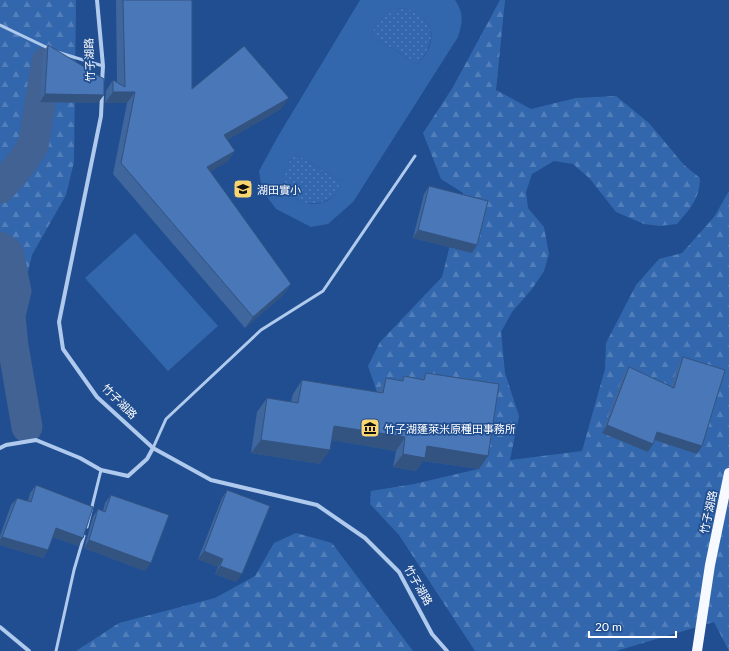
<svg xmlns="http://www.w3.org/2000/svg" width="729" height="651" font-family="Lato,'Noto Sans TC',sans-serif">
  <defs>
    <pattern id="grass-dots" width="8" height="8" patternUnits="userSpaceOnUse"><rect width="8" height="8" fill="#3367ad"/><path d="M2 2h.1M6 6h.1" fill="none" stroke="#527eb9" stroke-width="1.8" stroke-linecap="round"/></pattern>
    <pattern id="forest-firs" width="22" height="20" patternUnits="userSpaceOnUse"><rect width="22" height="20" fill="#3367ad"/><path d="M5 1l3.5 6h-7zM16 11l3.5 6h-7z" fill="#527eb9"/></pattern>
  </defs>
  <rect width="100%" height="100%" fill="#204e90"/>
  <g fill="url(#grass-dots)">
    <path d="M406 8C436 20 438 40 418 64L370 35C383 19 384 9 406 8Z"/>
    <path d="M296 154 342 182C340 186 338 192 335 195 316 212 281 202 284 175 284 167 291 160 296 154Z"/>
  </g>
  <g fill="url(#forest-firs)">
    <path d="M0 0H76L74 162 66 195 32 255 24 288 15 371 0 315Z"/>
    <path d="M500 0H505L496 90 531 109 576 98 616 96 649 123 684 165 700 178C700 198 690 209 677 224L660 226 644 224 616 212 590 179 573 164 554 161 532 174 526 192 528 208 544 227 549 254 544 271 532 289 512 312 501 332 505 373 519 416 510 460 582 451 605 369 606 343 636 285 659 259 682 253 714 217 729 191V651L714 622 616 651H475L399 535 370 504 371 491 414 484 478 469 490 398 377 392 368 366 380 342 442 277 463 193 441 179 423 133 453 87Z"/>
    <path d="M296 533 332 543 413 651H76L119 623 215 598 255 576 274 543Z"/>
  </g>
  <g fill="#3367ad" fill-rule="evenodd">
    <path d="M360 0H455C464 14 463 22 458 37L353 202 328 224 311 227 276 209 262 190 259 171 277 138ZM406 8C436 20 439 41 418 64L370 35C383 19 385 9 406 8ZM296 154 342 182C340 186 338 192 335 195 317 213 282 202 284 175 284 167 291 160 296 154Z"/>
    <path d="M135 233 218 326 168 371 85 278Z"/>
  </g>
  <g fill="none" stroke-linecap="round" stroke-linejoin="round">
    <g stroke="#416292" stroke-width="31">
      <path d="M0 188 19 166 33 146 47 62"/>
      <path d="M0 247 8 253 16 291 10 316 13 346 27 427"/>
    </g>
    <g stroke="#b0caed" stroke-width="3">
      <path d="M0 25 50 49"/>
      <path d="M57 52 103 66"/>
      <path d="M153 448 166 419 261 330 323 291 415 156"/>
      <path d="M87 527 101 470"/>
      <path d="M56 651 74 570 84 536"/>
    </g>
    <g stroke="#b0caed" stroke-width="4">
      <path d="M97 0 103 66 102 82"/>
      <path d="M102 93 101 116 59 322 63 349 97 397 153 448 211 480 317 505 365 538 399 572 432 634 447 651"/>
      <path d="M0 448 6 445 36 440 80 458 101 470 128 476 147 459 153 448"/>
      <path d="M0 627 29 651"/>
    </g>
    <path stroke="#f6f9ff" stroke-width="10" d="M697 651 710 565 729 473"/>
  </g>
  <g fill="#3f669d">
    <path d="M116 0H192V89L281 109 227 140 235 151 227 162 210 171 291 284 283 295 245 328 113 174 127 103H105L106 91 113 80 117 82Z"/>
    <path d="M48 45 98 103 40 102 43 53Z"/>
    <path d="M429 186 477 245 472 253 413 238 424 194Z"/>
    <path d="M683 357 702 446 697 454 654 440 653 444 648 452 602 433 623 375 629 367 671 387 678 365Z"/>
    <path d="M426 373 488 456 479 469 423 461 416 471 393 467 396 451 331 440 320 464 251 453 257 412 267 398 291 402 293 394 302 380 377 392 386 378 400 381 404 376 421 379Z"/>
    <path d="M36 485 83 538 78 546 53 537 48 550 43 558 0 545V536L11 505 17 498 28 501 30 493Z"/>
    <path d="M227 490 236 582 215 574 218 567 198 559 222 498Z"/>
    <path d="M111 495 145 571 84 548 93 517 98 509 103 511 105 503Z"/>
  </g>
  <g fill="#335380">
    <path d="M113 92H135L127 103H105Z"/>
    <path d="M45 94 104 95 98 103 40 102Z"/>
    <path d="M289 98 281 109 217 146 224 135Z"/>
    <path d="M235 151 227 162 200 178 207 167Z"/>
    <path d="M418 230 477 245 472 253 413 238Z"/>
    <path d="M291 284 283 295 245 328 253 317Z"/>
    <path d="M607 425 653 444 648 452 602 433Z"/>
    <path d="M334 426 405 437 396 451 324 439Z"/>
    <path d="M657 432 702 446 697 454 652 439Z"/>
    <path d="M261 440 330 450 320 464 251 453Z"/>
    <path d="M427 446 488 456 479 469 423 461 416 471 393 467 403 454Z"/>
    <path d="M56 528 83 538 78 546 50 536Z"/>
    <path d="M2 537 48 550 43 558 0 545V540Z"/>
    <path d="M89 540 151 563 145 571 84 548Z"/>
    <path d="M204 551 223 559 218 567 198 559Z"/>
    <path d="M220 566 242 574 236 582 215 574Z"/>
  </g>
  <g fill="#4977b7" stroke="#335380">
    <path d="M123 0H192V89L244 46 289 98 224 135 235 151 207 167 291 284 253 317 121 163 135 92H113V80L125 87Z"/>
    <path d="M48 45 104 79V95L45 94Z"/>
    <path d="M429 186 488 201 477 245 418 230Z"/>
    <path d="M683 357 725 370 702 446 657 432 653 444 607 425 629 367 674 388Z"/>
    <path d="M426 373 499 384 488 456 427 446 425 458 403 454 405 437 334 426 330 450 261 440 267 398 298 403 302 380 383 393 386 378 403 381 404 376 424 380Z"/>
    <path d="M36 485 93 507 83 538 56 528 48 550 2 537 17 498 31 502Z"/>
    <path d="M227 490 270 506 242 574 220 566 223 559 204 551Z"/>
    <path d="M111 495 169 515 151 563 89 540 98 509 105 512Z"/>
  </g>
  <defs>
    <g id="school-square" transform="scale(1)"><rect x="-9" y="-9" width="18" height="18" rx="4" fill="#fad671" stroke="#204e90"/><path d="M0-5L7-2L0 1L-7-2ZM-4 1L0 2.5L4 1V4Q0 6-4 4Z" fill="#111"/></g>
    <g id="museum-square" transform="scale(1)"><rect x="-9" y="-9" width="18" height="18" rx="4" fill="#fad671" stroke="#204e90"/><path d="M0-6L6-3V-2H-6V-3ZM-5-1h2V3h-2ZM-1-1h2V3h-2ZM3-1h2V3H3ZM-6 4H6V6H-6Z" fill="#111"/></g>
  </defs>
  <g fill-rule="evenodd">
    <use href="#school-square" x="243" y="189"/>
    <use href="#museum-square" x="370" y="428"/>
  </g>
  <g text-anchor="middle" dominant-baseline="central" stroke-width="3.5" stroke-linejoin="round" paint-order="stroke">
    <g font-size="11" fill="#fff" stroke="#204e90">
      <text transform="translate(89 60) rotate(-92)">竹子湖路</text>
      <text transform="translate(120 401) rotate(45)">竹子湖路</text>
      <text transform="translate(708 512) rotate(-78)">竹子湖路</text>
      <text transform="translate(419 585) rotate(60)">竹子湖路</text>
    </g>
    <g font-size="11" fill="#fff" stroke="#204e90" text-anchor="start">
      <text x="257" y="189">湖田實小</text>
      <text x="384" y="428">竹子湖蓬萊米原種田事務所</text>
    </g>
  </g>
  <path d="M589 631v6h87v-6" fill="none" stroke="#ffffff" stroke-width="2"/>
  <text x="595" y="631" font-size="12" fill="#ffffff" stroke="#204e90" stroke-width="3" paint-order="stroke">20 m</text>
</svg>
